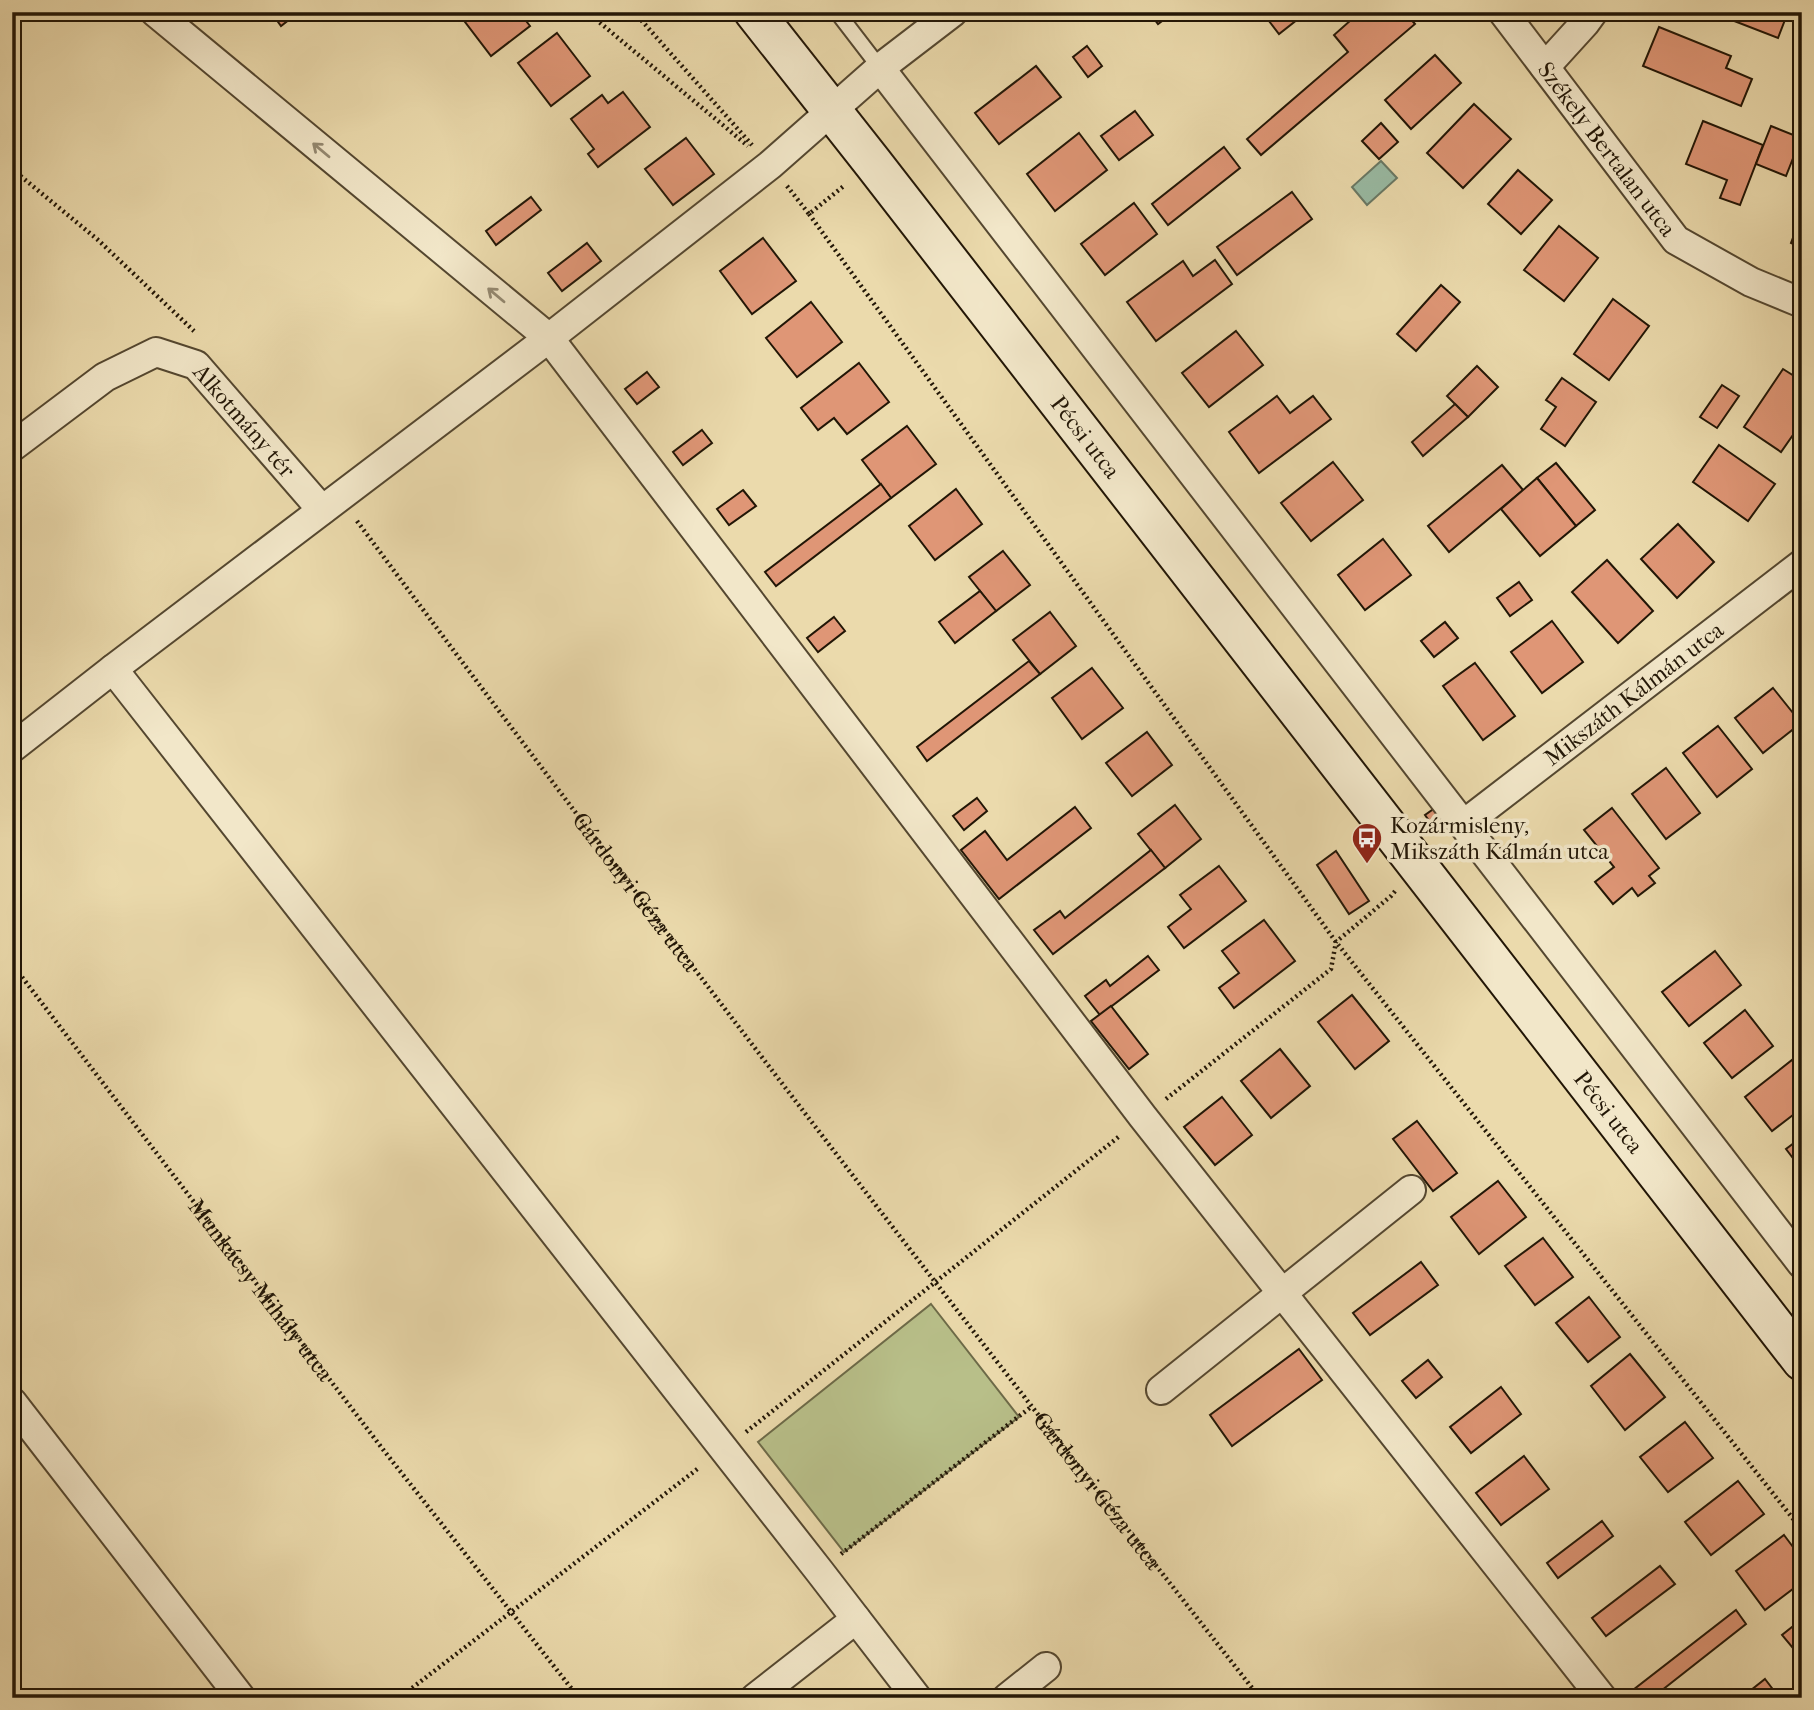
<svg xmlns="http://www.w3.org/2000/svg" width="1814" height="1710" font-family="'IM FELL French Canon',serif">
  <rect width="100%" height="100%" fill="#ebdaac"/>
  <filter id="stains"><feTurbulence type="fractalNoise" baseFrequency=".00286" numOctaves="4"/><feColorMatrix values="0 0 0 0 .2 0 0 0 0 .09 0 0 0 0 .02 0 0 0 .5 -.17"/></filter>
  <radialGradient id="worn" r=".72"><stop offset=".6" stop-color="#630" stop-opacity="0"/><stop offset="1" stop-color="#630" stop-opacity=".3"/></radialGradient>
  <path fill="#b8bf89" stroke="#6d6a48" stroke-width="2" d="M931 1304 1019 1417 844 1552 758 1442Z"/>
  <path fill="#99bba4" stroke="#697965" stroke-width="2" d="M1381 161 1397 178 1367 205 1352 187Z"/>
  <g fill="#df9676" stroke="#221606" stroke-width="2">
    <path d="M271 12H299L281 26Z"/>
    <path d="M461 12H519L530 26 491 56 459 14Z"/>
    <path d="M1149 12H1174L1158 24Z"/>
    <path d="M1262 12H1307L1279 34Z"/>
    <path d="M1360 12H1405L1415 24 1261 155 1247 139 1348 52 1334 35Z"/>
    <path d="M1711 12H1788L1778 38Z"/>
    <path d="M1659 27 1731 56 1726 68 1752 79 1741 106 1643 66Z"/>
    <path d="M557 33 590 76 551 106 518 63Z"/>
    <path d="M1087 46 1102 66 1088 77 1073 57Z"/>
    <path d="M1435 55 1461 83 1411 129 1385 100Z"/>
    <path d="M1036 66 1061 97 999 144 975 113Z"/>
    <path d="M623 92 650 127 598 167 588 154 594 149 571 119 602 95 608 103Z"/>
    <path d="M1474 104 1511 139 1463 188 1427 153Z"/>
    <path d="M1135 111 1153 135 1119 160 1101 136Z"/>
    <path d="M1703 121 1763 145 1740 205 1720 198 1727 180 1686 164Z"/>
    <path d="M1381 123 1398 142 1379 159 1362 141Z"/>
    <path d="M1771 126 1801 138 1786 176 1756 164Z"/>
    <path d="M1079 133 1107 170 1055 211 1027 174Z"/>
    <path d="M686 138 714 174 673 205 645 169Z"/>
    <path d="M1224 147 1240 168 1168 225 1152 204Z"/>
    <path d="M1518 170 1552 200 1521 234 1488 204Z"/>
    <path d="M1292 192 1312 219 1237 275 1217 247Z"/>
    <path d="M531 197 541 210 496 245 486 231Z"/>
    <path d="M1134 203 1157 234 1105 275 1081 244Z"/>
    <path d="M1802 214V248L1791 243Z"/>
    <path d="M1559 226 1598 258 1564 301 1524 270Z"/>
    <path d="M763 238 796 281 752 314 720 271Z"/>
    <path d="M587 243 601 261 562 291 548 273Z"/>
    <path d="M1215 260 1232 284 1156 341 1127 302 1183 261 1193 276Z"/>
    <path d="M1441 285 1460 302 1416 351 1397 334Z"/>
    <path d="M1613 299 1649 326 1609 380 1574 354Z"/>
    <path d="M811 302 842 342 797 377 766 338Z"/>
    <path d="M1236 331 1263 365 1209 407 1182 373Z"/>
    <path d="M859 363 889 402 847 434 834 418 818 430 801 408Z"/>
    <path d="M1477 366 1498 387 1468 417 1447 396Z"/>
    <path d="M1783 369 1802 381V422L1781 452 1744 427Z"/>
    <path d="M647 372 659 387 637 404 625 389Z"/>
    <path d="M1562 378 1596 402 1565 446 1541 429 1556 407 1546 400Z"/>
    <path d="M1722 385 1739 396 1717 428 1700 417Z"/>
    <path d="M1277 396 1290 413 1313 396 1331 419 1259 473 1229 432Z"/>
    <path d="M1455 404 1468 417 1423 456 1412 442Z"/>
    <path d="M907 426 936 464 891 498 862 460Z"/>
    <path d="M702 430 712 443 683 465 673 452Z"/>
    <path d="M1719 445 1775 484 1748 521 1693 482Z"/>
    <path d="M1333 462 1363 500 1311 541 1281 503Z"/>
    <path d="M1556 463 1595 510 1576 526 1537 478Z"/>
    <path d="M1502 465 1523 490 1449 552 1428 526Z"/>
    <path d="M1537 478 1576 526 1540 556 1501 509Z"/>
    <path d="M881 484 891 498 776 586 765 572Z"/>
    <path d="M956 489 982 524 935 560 909 526Z"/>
    <path d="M743 490 756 506 729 525 717 509Z"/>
    <path d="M1678 524 1714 562 1677 598 1641 559Z"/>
    <path d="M1383 539 1411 575 1365 610 1338 575Z"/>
    <path d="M1003 551 1030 585 996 611 969 577Z"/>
    <path d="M1607 560 1653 611 1618 643 1572 592Z"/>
    <path d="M1519 582 1532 600 1510 616 1497 598Z"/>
    <path d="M980 591 996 611 955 643 939 622Z"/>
    <path d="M1050 612 1076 646 1040 674 1013 640Z"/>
    <path d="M834 617 845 631 818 652 807 638Z"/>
    <path d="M1552 621 1583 662 1542 693 1511 652Z"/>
    <path d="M1445 622 1458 638 1434 657 1421 641Z"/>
    <path d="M1029 661 1040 674 927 761 917 747Z"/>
    <path d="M1475 663 1515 716 1483 740 1443 686Z"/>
    <path d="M1092 668 1123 708 1082 739 1052 698Z"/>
    <path d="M1773 688 1801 723 1763 753 1735 718Z"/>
    <path d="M1718 726 1752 769 1717 797 1683 753Z"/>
    <path d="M1147 732 1172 765 1132 796 1106 763Z"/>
    <path d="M1666 768 1700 813 1666 839 1632 794Z"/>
    <path d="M977 798 987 811 964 830 953 816Z"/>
    <path d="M1175 805 1201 839 1165 868 1138 834Z"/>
    <path d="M1075 807 1091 828 999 899 961 850 985 831 1007 860Z"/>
    <path d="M1435 808 1447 826 1438 833 1425 815Z"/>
    <path d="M1612 808 1659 868 1649 876 1655 883 1638 896 1632 888 1613 904 1595 882 1614 867 1584 830Z"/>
    <path d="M1151 850 1165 868 1053 954 1034 930 1060 911 1065 918Z"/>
    <path d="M1336 851 1369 901 1349 914 1317 865Z"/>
    <path d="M1219 866 1246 901 1184 948 1168 927 1191 909 1180 895Z"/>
    <path d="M1264 920 1295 961 1234 1008 1219 988 1239 973 1222 951Z"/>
    <path d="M1715 951 1741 985 1689 1026 1662 992Z"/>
    <path d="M1148 956 1159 970 1100 1015 1085 996 1106 980 1110 986Z"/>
    <path d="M1352 995 1389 1041 1355 1069 1318 1022Z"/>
    <path d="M1111 1006 1148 1054 1129 1069 1091 1021Z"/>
    <path d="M1745 1010 1773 1046 1732 1078 1704 1043Z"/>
    <path d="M1280 1049 1310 1086 1271 1118 1241 1081Z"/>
    <path d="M1792 1060 1802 1072V1108L1772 1131 1745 1097Z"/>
    <path d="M1222 1097 1252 1135 1215 1165 1184 1127Z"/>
    <path d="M1417 1121 1457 1173 1433 1191 1393 1139Z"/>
    <path d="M1802 1137V1170L1786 1149Z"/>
    <path d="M1498 1181 1526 1217 1479 1254 1451 1217Z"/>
    <path d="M1543 1238 1573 1277 1535 1305 1505 1266Z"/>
    <path d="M1421 1262 1438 1285 1370 1335 1353 1313Z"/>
    <path d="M1589 1297 1620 1337 1588 1362 1556 1323Z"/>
    <path d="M1299 1349 1322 1380 1232 1446 1210 1415Z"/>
    <path d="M1630 1354 1665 1397 1625 1430 1591 1386Z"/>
    <path d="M1428 1360 1442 1377 1416 1398 1402 1381Z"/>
    <path d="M1501 1387 1521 1414 1471 1453 1450 1427Z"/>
    <path d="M1685 1422 1713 1458 1668 1492 1640 1457Z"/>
    <path d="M1524 1456 1549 1489 1501 1525 1476 1493Z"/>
    <path d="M1738 1481 1764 1514 1711 1555 1685 1522Z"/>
    <path d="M1602 1521 1613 1536 1558 1578 1547 1563Z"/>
    <path d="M1784 1535 1802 1559V1582L1765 1610 1736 1571Z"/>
    <path d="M1660 1566 1675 1584 1606 1636 1592 1618Z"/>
    <path d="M1736 1610 1746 1624 1652 1698H1639L1633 1690Z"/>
    <path d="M1802 1619V1659L1782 1635Z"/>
    <path d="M1765 1679 1778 1696 1775 1698H1741Z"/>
  </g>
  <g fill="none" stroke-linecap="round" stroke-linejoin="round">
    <g stroke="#544730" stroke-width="18">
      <path id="service" d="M837 12 880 68"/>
    </g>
    <g stroke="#544730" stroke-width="32">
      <g id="minor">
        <path d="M155 12 549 338 1143 1117 1602 1698"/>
        <path id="s3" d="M1503 12 1676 240 1751 282 1802 303"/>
        <path d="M1545 67 1585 23 1593 12"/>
        <path d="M880 68 1802 1264"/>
        <path id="s4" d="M12 447 105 377 156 352 196 365 322 510"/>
        <path d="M113 669 820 1572 917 1698"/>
        <path d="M12 748 113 669 549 338 770 165 880 68 953 12"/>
        <path id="s5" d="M1464 824 1802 564"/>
        <path d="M1161 1390 1411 1190"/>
        <path d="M12 1402 241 1698"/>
        <path d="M755 1698 856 1619"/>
        <path d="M1007 1698 1046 1667"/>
      </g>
    </g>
    <g stroke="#221606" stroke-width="42">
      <g id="secondary">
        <path id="s6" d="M754 12 873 163 1802 1361"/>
      </g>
    </g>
    <g stroke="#221606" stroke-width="4.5" stroke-dasharray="2 3.5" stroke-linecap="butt">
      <path d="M587 12 748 146"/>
      <path d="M634 12 752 145"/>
      <path d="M12 169 97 239 194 331"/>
      <path d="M787 186 809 214 845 185"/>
      <path d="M809 214 1336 942 1802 1530"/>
      <path id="s1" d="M357 521C652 918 954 1309 1260 1698"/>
      <path id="s2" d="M12 964 385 1452 579 1698"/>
      <path d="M1166 1099 1331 969 1336 942 1391 896 1396 890"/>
      <path d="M746 1432 1121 1135"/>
      <path d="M841 1554 1031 1407"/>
      <path d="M399 1698 700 1467"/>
    </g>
    <use href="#service" stroke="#f2e7c9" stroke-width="14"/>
    <use href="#minor" stroke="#f2e7c9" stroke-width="28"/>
    <use href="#secondary" stroke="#f2e7c9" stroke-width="38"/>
  </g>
  <defs><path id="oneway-shaft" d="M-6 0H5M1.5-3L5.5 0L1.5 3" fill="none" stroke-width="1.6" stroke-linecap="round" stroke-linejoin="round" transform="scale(1.75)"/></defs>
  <g stroke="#948971">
    <use href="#oneway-shaft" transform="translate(321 150) rotate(-140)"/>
    <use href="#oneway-shaft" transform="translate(496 295) rotate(-140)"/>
  </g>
  <defs>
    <g id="bus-pin" transform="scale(1.575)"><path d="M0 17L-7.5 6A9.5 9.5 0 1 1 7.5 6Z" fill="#8f2418" stroke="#f2e7c9"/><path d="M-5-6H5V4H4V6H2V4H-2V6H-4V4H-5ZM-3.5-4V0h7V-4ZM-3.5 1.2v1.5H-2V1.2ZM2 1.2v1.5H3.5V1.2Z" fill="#fff"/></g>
  </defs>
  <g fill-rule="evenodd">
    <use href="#bus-pin" x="1367" y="838"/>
  </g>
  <g text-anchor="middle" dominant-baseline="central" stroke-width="7" stroke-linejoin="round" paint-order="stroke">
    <g font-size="23" fill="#221606" stroke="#f2e7c9">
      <text stroke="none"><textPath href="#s3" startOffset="172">Székely Bertalan utca</textPath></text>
      <text stroke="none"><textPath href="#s4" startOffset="289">Alkotmány tér</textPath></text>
      <text stroke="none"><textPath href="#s6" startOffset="539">Pécsi utca</textPath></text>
      <text stroke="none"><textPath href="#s5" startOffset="214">Mikszáth Kálmán utca</textPath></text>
      <text stroke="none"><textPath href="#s1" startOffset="464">Gárdonyi Géza utca</textPath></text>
      <text stroke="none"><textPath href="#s6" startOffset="1393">Pécsi utca</textPath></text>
      <text stroke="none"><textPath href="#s2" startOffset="410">Munkácsy Mihály utca</textPath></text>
      <text stroke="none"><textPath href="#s1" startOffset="1220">Gárdonyi Géza utca</textPath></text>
    </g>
    <g font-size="23" fill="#221606" stroke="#f2e7c9" text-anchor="start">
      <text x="1390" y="825">Kozármisleny,<tspan x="1390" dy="26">Mikszáth Kálmán utca</tspan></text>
    </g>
  </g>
  <rect width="1814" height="1710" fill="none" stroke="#ebdaac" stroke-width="42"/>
  <rect x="14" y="14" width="1786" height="1682" fill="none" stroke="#221606" stroke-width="3.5"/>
  <rect x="21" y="21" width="1772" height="1668" fill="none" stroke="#221606" stroke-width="2"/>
  <rect width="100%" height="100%" filter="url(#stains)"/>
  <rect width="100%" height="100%" fill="url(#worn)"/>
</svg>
